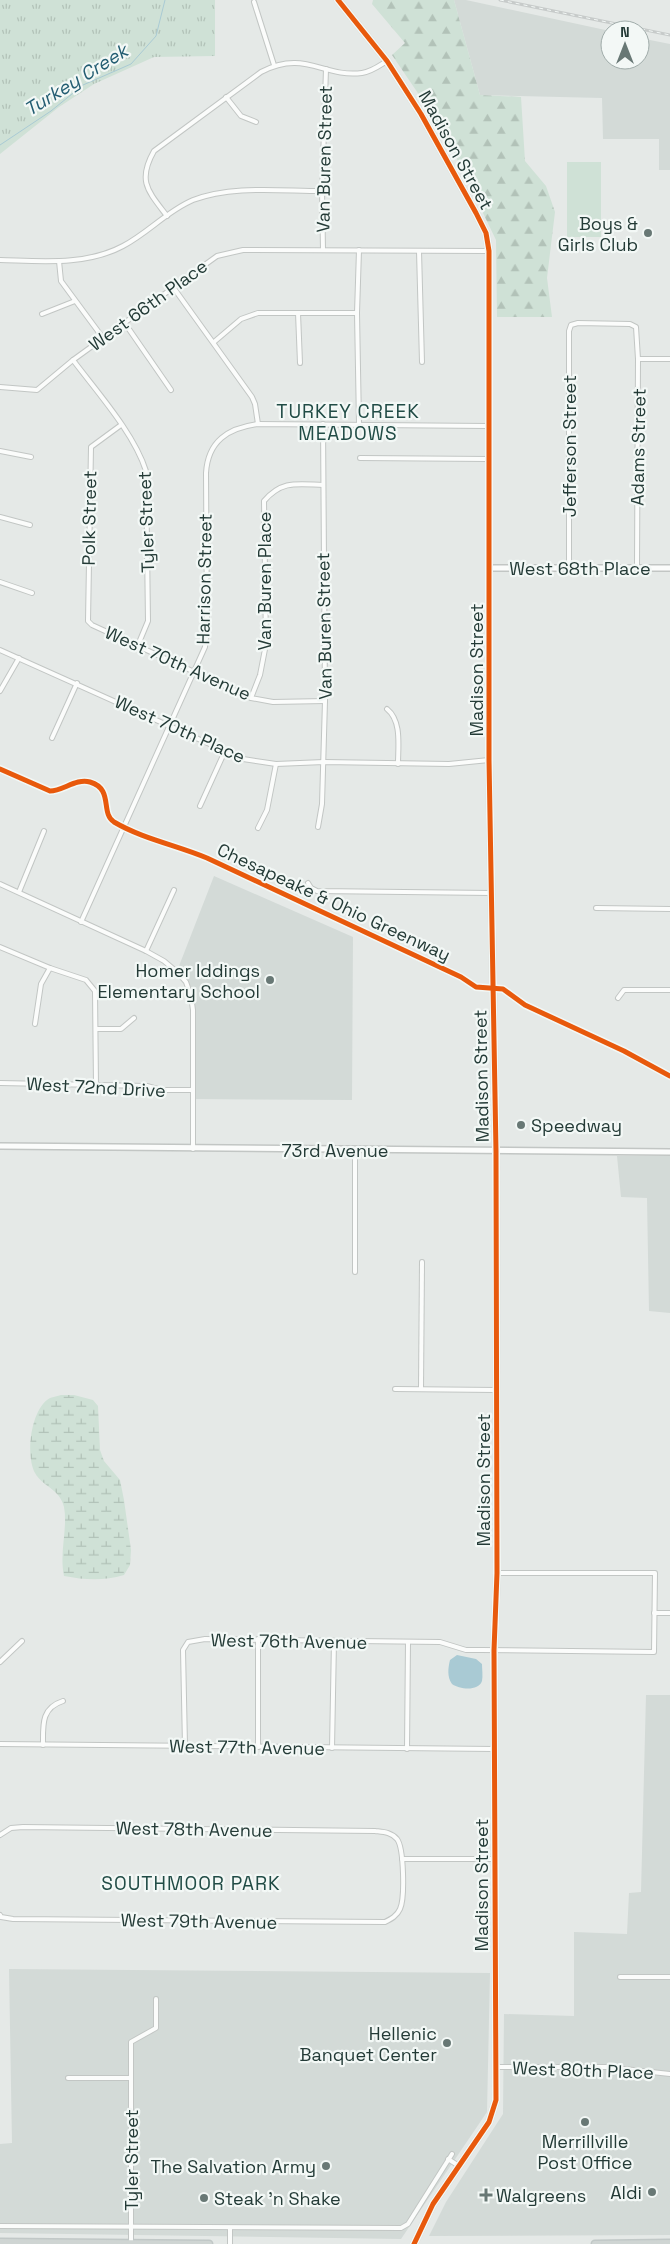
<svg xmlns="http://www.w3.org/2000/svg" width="670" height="2244" font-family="'Space Grotesk',sans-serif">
  <defs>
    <pattern id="grass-tufts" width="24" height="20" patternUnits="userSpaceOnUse" patternTransform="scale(1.25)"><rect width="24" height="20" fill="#cfe1d6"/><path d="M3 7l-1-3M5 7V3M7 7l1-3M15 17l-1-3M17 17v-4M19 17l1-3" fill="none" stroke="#b2c2b8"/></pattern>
    <pattern id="forest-firs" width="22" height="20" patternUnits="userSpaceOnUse" patternTransform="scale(1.25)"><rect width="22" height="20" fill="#cfe1d6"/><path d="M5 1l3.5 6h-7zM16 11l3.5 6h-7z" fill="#b2c2b8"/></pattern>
    <pattern id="wetland-marsh" width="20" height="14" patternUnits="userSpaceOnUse" patternTransform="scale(1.25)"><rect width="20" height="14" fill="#cfe1d6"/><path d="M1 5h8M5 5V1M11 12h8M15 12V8" fill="none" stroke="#b2c2b8"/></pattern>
  </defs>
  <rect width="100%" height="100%" fill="#e5e9e7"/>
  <g fill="#d3dad7">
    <path d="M454 0H466L610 31V60H640V38L670 44V170H659V139H603L602 98 480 95Z"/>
    <path d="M214 876 353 937 352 1100 192 1099 195 994 179 966Z"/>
    <path d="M617 1156H670V1313L649 1311 647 1198 621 1197Z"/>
    <path d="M646 1695H670V2235L429 2236 446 2202 503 2114 504 2014 574 2016V1932L627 1934 629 1893 641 1892Z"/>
    <path d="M9 1969 490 1973 487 2112 401 2239 0 2233V2144L12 2143Z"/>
  </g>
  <path fill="url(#grass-tufts)" d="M0 0H215V56L154 57 94 84 59 107 0 154Z"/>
  <path fill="url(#forest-firs)" d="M373 0H454L480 95 521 97 525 161 546 186 555 212 547 278 552 317H497L496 240 443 130 392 55 405 43 372 4Z"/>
  <path fill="url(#wetland-marsh)" d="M61 1395H74L93 1400 98 1406 100 1450 104 1461 120 1480 124 1500 131 1550 130 1565 124 1575C104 1581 85 1580 64 1576 59 1552 68 1529 64 1507 60 1489 43 1487 35 1473 25 1455 31 1408 50 1398 53 1397 58 1396 61 1395Z"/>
  <rect fill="#cfe1d6" x="567" y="162" width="34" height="75"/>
  <path fill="#a9cad4" d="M457 1655 476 1659 482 1664C482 1669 483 1676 482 1681 478 1692 459 1689 452 1684 447 1677 448 1668 450 1660Z"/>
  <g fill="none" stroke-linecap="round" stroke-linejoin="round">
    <path stroke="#a9cad4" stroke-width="1" d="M0 145 51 111 83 85 131 64 156 36 165 0"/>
    <g stroke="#c2c6c4" stroke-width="6">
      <g id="minor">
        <path d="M254 2 274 65"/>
        <path d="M226 97 241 116 256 122"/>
        <path d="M167 216C148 191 137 181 154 151L261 72C305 49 323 78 362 73 371 72 379 66 387 61"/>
        <path d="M323 250 322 191 326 69"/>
        <path d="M359 250 357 313 359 424"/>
        <path d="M419 251 422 362"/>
        <path d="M0 260C40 261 86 266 123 246 148 233 167 211 193 200 232 185 280 191 322 191"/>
        <path d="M59 261 61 281 103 338"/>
        <path d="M173 287 252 397 255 404 258 424"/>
        <path d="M298 313 300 363"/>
        <path d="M42 314 75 301"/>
        <path d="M124 322 171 390"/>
        <path d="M214 342 241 319 258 313H357"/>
        <path d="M638 359H670"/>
        <path d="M73 360C97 392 134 433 146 471L148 621 138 645"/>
        <path d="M0 387 37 390 73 360 217 256 243 250 489 251"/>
        <path d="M121 425 91 447 88 621 92 625 251 698 273 702 325 701"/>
        <path d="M0 451 31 457"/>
        <path d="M360 458 488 459"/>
        <path d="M0 517 30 525"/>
        <path d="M569 568V331L571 325 578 323 630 324 636 327 638 359 637 568"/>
        <path d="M0 582 32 593"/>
        <path d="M0 650 243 759 276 764 324 762 449 764 489 760"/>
        <path d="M0 691 19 658"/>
        <path d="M251 698 260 675 266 644 264 501C282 480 297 484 323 485"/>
        <path d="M387 709C402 721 398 746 398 764"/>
        <path d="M52 738 77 683"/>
        <path d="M200 806 225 751"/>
        <path d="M318 827 322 804 325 701 323 424"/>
        <path d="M258 828 267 810 276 764"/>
        <path d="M308 883 311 888 317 891 491 893"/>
        <path d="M0 884 146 951 164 961 177 972 186 982 191 996 193 1010V1149"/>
        <path d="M19 892 44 831"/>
        <path d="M596 908 670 909"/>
        <path d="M81 922 205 647 207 628 206 473C208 441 228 428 258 424L488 426"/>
        <path d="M0 947 50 968 86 980 95 991 96 1085"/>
        <path d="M146 951 174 890"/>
        <path d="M618 998 624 990H670"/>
        <path d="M35 1024 41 984 50 968"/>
        <path d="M97 1029H121L134 1018"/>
        <path d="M0 1083 147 1086 161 1090H192"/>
        <path d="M355 1150V1272"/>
        <path d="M395 1389 496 1390"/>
        <path d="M421 1389 422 1262"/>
        <path d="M654 1613H670"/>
        <path d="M258 1639V1747"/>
        <path d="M0 1662 22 1641"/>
        <path d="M0 1744 494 1749"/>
        <path d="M43 1745C43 1725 41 1708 63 1701"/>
        <path d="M185 1746 183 1650 188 1642 205 1639 440 1642 466 1650H481L654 1652 655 1573H497"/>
        <path d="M332 1748 334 1641"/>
        <path d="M407 1749 408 1642"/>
        <path d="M0 1835 11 1828 23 1827 375 1831C383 1832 391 1832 397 1839 404 1848 405 1898 400 1909 397 1916 391 1919 385 1922L13 1919 1 1917 0 1915"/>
        <path d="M402 1859H494"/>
        <path d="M620 1977H670"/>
        <path d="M497 2067H606L670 2074"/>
        <path d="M68 2078H131"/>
        <path d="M448 2159 459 2166"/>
        <path d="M0 2226 401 2228 408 2224 452 2154"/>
        <path d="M131 2243V2042L156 2028V1999"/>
        <path d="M230 2244V2228"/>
      </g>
    </g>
    <g stroke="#c2c6c4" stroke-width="8">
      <g id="tertiary">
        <path d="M338 0 387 61 421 114 476 213 486 233 489 251V760L496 1151 497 1573 494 1650 496 2100 489 2122 433 2204 414 2244"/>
        <path d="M490 568H670"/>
        <path d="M0 1146 670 1152"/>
      </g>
    </g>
    <g stroke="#c1c8c7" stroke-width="9">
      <g id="primary">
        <path d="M0 2242 209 2244"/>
        <path d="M595 2244 670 2243"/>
      </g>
    </g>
    <use href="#minor" stroke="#fbfcfb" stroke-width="4"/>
    <use href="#tertiary" stroke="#fbfcfb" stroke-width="5"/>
    <use href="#primary" stroke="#cfd5d3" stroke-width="6"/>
    <g stroke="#c7cbca" stroke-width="3">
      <path id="rail" d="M500 0 670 35"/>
    </g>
    <use href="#rail" stroke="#f3f8f6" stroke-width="1" stroke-dasharray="4" stroke-linecap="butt"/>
    <g stroke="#f3f8f6" stroke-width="8">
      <g id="cycleway">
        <path d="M338 0 387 61 421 114 476 213 486 233 489 251V760L496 1151 497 1573 494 1650 496 2100 489 2122 433 2204 414 2244"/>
        <path d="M0 769 50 791C63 791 76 778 90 782 114 789 100 813 114 822 143 839 176 845 207 858L461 977 476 987 503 989 525 1005 624 1051 670 1076"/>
      </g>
    </g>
    <use href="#cycleway" stroke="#e8590c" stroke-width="5"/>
  </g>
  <g fill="#687875" stroke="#f3f8f6" stroke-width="2">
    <circle cx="648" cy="233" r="5"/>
    <circle cx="270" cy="980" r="5"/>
    <circle cx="521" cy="1125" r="5"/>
    <circle cx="447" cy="2043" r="5"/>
    <circle cx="585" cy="2122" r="5"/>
    <circle cx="326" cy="2166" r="5"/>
    <circle cx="652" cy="2192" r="5"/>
    <path d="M483.5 2187.5h5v5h5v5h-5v5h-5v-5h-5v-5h5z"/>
    <circle cx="204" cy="2198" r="5"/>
  </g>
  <g text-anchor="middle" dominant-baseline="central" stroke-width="4.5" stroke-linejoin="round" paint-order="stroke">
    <g font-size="18" fill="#243b37" stroke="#f3f8f6">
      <text transform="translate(456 150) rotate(61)">Madison Street</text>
      <text transform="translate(324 159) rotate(-89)">Van Buren Street</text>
      <text transform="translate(148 305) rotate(-36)">West 66th Place</text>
      <text transform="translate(569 446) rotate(-90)">Jefferson Street</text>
      <text transform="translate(638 447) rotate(-89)">Adams Street</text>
      <text transform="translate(89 518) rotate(-89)">Polk Street</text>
      <text transform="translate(146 522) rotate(-92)">Tyler Street</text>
      <text x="580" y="568">West 68th Place</text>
      <text transform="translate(204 579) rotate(-89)">Harrison Street</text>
      <text transform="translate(264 581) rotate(-90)">Van Buren Place</text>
      <text transform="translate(324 626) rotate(-91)">Van Buren Street</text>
      <text transform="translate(178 663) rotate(24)">West 70th Avenue</text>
      <text transform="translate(476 670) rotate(-90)">Madison Street</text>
      <text transform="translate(180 729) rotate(24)">West 70th Place</text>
      <text transform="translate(334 902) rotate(25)">Chesapeake &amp; Ohio Greenway</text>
      <text transform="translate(481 1076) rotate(-91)">Madison Street</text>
      <text transform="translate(96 1087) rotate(3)">West 72nd Drive</text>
      <text x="335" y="1150">73rd Avenue</text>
      <text transform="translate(483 1480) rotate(-90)">Madison Street</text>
      <text transform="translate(289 1641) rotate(1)">West 76th Avenue</text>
      <text transform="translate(247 1747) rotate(1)">West 77th Avenue</text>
      <text transform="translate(194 1829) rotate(1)">West 78th Avenue</text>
      <text transform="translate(481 1885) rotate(-90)">Madison Street</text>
      <text transform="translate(199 1921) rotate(1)">West 79th Avenue</text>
      <text transform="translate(583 2070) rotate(2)">West 80th Place</text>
      <text transform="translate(131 2160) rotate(-90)">Tyler Street</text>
    </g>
    <g font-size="18" fill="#243b37" stroke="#f3f8f6" text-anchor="end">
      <text x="638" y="223">Boys &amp;<tspan x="638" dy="21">Girls Club</tspan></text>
      <text x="260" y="970">Homer Iddings<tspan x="260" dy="21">Elementary School</tspan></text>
      <text x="531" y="1125" text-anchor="start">Speedway</text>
      <text x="437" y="2033">Hellenic<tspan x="437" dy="21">Banquet Center</tspan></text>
      <text x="585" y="2141" text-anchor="middle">Merrillville<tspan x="585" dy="21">Post Office</tspan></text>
      <text x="316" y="2166">The Salvation Army</text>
      <text x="642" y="2192">Aldi</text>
      <text x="496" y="2195" text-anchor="start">Walgreens</text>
      <text x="214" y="2198" text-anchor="start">Steak 'n Shake</text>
    </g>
    <g font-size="19" font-style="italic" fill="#235d72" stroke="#f3f8f6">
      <text transform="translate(76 80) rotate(-32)">Turkey Creek</text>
    </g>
    <g font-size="19" letter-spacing="1" fill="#214c46" stroke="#f3f8f6">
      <text x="348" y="411">TURKEY CREEK<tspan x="348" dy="22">MEADOWS</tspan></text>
      <text x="191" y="1883">SOUTHMOOR PARK</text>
    </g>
  </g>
  <g transform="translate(625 45)"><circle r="24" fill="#f3f8f6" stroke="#a0acaa"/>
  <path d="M0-4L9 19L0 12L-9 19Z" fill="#687875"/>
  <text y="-8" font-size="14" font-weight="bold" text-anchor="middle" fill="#243b37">N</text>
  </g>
</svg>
